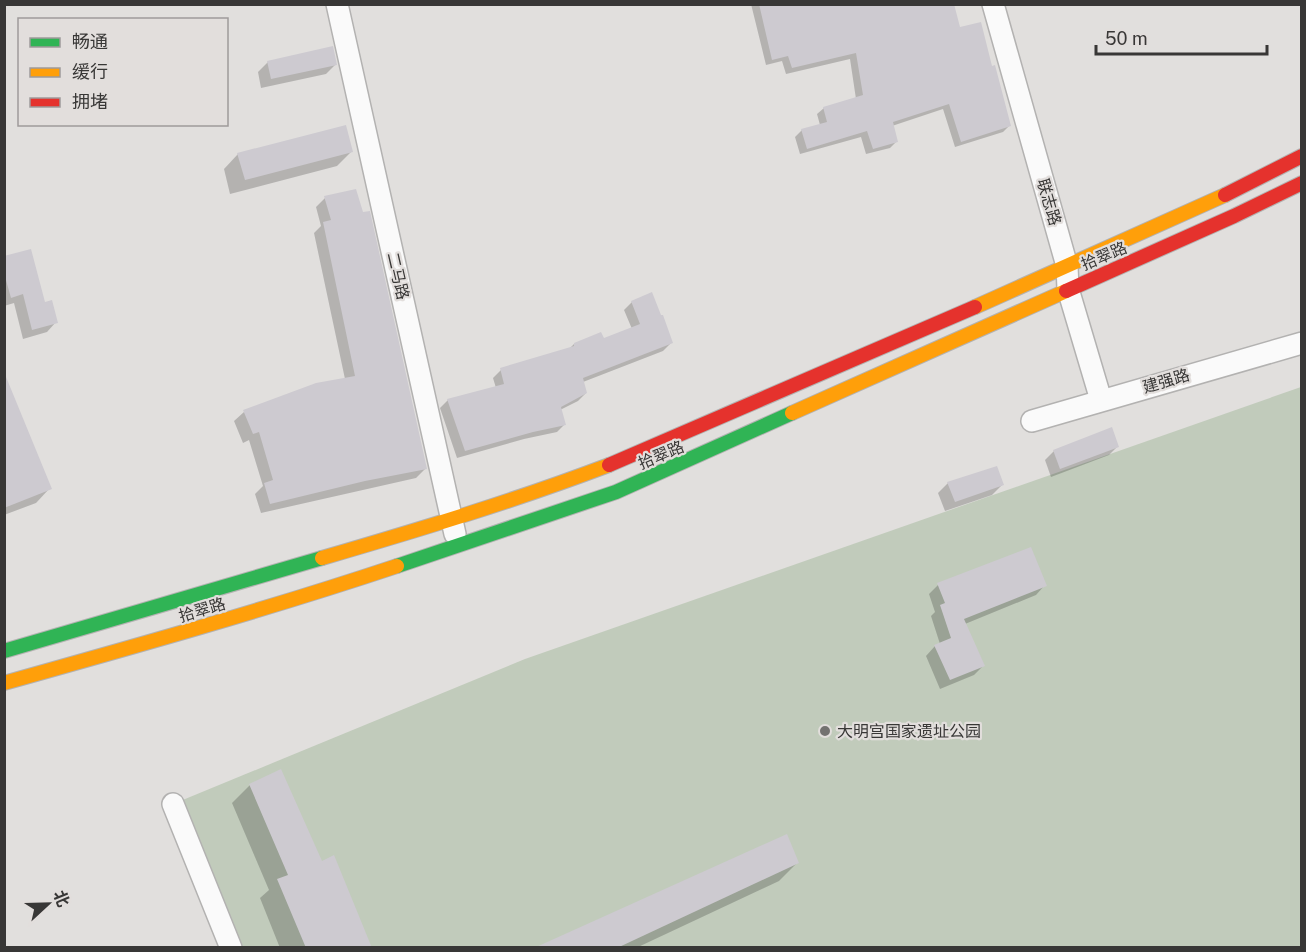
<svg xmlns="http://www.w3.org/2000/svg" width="1306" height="952" font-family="'Public Sans','Noto Sans SC',sans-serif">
  <rect width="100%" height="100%" fill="#e1dfdd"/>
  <path fill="#c1cbbb" d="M1301 387V947H231L173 804 525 659Z"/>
  <g fill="#0003">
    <path d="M751 4H953L959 29 991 68 1009 126 1003 132 955 147 943 109 892 126 896 142 890 148 866 154 861 137 800 154 795 137 802 130 820 125 817 114 824 108 856 99 850 59 786 74 782 61 766 65Z"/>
    <path d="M268 62 336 64 326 74 261 88 258 72Z"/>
    <path d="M351 152 337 166 230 194 224 169 238 154Z"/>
    <path d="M325 198 426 468 416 478 261 513 255 494 263 486 249 440 243 443 234 421 244 412 345 379 314 233 321 226 316 207Z"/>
    <path d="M4 257 56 322 47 332 23 339 14 303 4 306Z"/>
    <path d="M632 302 671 343 663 351 583 382 586 393 578 401 560 410 565 424 557 432 524 439 457 458 440 408 448 400 496 388 493 378 501 370 569 349 574 344 603 340 632 329 624 310Z"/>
    <path d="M4 382 50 488 36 503 4 515Z"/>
    <path d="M1118 446 1109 455 1051 477 1045 460 1054 451Z"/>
    <path d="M948 483 1002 485 992 495 945 511 938 493Z"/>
    <path d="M938 585H1045L1036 595 965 624 984 665 974 675 940 689 926 656 935 646 940 644 931 616 935 612 929 594Z"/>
    <path d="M250 785 321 863 367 948H280L260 898 269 890 232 803Z"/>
    <path d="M797 863 779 881 636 948H538Z"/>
  </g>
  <g fill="#cdcad0">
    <path d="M759 4H954L960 27 981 22 992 66 995 65 1011 126 961 142 949 104 893 122 898 142 873 149 867 131 807 149 801 129 827 122 823 107 863 95 856 53 792 68 788 56 772 60Z"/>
    <path d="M333 46 337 65 271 79 267 61Z"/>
    <path d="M346 125 353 152 245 180 237 153Z"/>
    <path d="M356 189 363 212 370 211 427 469 365 481 270 504 264 483 273 480 259 432 253 434 243 410 316 383 355 376 323 222 331 220 324 196Z"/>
    <path d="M31 249 45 302 52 300 58 323 32 330 23 294 11 298 4 273V256Z"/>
    <path d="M652 292 661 315H663L673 343 583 378 587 393 561 407 566 425 533 432 465 451 447 399 504 384 500 368 574 346V343L601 332 604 338 640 324 631 301Z"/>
    <path d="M4 372 52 489 4 508Z"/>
    <path d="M1112 427 1119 447 1060 469 1053 450Z"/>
    <path d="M997 466 1004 485 955 502 947 482Z"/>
    <path d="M1031 547 1047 586 964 619 985 666 950 680 934 645 951 638 940 605 945 603 937 583Z"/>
    <path d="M281 769 322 861 334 855 372 948H306L277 879 288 875 249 784Z"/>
    <path d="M787 834 799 863 617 948H534Z"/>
  </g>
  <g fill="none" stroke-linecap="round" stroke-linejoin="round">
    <g stroke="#b3b2b1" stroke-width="24">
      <g id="street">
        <path d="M337 4 455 534"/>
        <path d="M993 4 1067 266 1068 289 1101 400"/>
        <path d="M1032 421 1302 343"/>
        <path d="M173 804 231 948"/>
      </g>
    </g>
    <g stroke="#b3b2b1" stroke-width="16">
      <g id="fast">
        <path d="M397 566 616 492 792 413"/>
        <path d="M4 651 322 558"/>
      </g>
    </g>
    <g stroke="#b3b2b1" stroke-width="16">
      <g id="slow">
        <path d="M975 307 1225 195"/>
        <path d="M792 413 1066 291"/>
        <path d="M322 558C418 530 514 501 609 465"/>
        <path d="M4 683C136 646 268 609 397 566"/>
      </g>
    </g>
    <g stroke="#b3b2b1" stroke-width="16">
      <g id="jam">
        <path d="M1225 195 1302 156"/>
        <path d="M1066 291 1234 216 1302 183"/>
        <path d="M609 465 975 307"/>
      </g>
    </g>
    <use href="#street" stroke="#fafafa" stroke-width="21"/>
    <use href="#fast" stroke="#30b455" stroke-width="14"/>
    <use href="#slow" stroke="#ff9f0a" stroke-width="14"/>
    <use href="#jam" stroke="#e5322d" stroke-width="14"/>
  </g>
  <circle fill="#737270" stroke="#e2dedc" stroke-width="2" cx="825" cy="731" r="6"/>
  <g text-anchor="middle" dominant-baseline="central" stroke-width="4.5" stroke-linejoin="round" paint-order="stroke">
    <g font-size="16" fill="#383736" stroke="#e2dedc">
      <text transform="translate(1049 202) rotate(74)">联志路</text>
      <text transform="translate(1104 256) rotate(-23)">拾翠路</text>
      <text transform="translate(398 276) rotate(77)">二马路</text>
      <text transform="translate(1166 381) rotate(-16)">建强路</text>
      <text transform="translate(661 455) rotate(-23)">拾翠路</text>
      <text transform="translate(202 610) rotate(-17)">拾翠路</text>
    </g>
    <g font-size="16" fill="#383736" stroke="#e2dedc" text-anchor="start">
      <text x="837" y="731">大明宫国家遗址公园</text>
    </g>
  </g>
  <rect width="1306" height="952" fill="none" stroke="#383736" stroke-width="12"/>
  <rect x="18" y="18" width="210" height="108" fill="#e2dedc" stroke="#9e9b9a" stroke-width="1.5"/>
  <rect x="30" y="38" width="30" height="9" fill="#30b455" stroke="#9e9b9a" stroke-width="1.5"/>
  <text x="72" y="48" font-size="18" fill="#383736">畅通</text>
  <rect x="30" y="68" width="30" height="9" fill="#ff9f0a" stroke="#9e9b9a" stroke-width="1.5"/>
  <text x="72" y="78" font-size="18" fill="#383736">缓行</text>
  <rect x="30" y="98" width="30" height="9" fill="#e5322d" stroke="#9e9b9a" stroke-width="1.5"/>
  <text x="72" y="108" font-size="18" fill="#383736">拥堵</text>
  <g transform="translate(48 904) rotate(68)" stroke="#e2dedc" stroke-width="4.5" paint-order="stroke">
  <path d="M0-4.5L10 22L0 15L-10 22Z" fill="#383736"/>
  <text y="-9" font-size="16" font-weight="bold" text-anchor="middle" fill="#383736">北</text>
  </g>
  <path d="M1096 45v9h171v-9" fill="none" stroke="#383736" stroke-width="3"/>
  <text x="1105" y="45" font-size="18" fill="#383736" stroke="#e2dedc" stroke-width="4.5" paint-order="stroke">50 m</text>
</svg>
